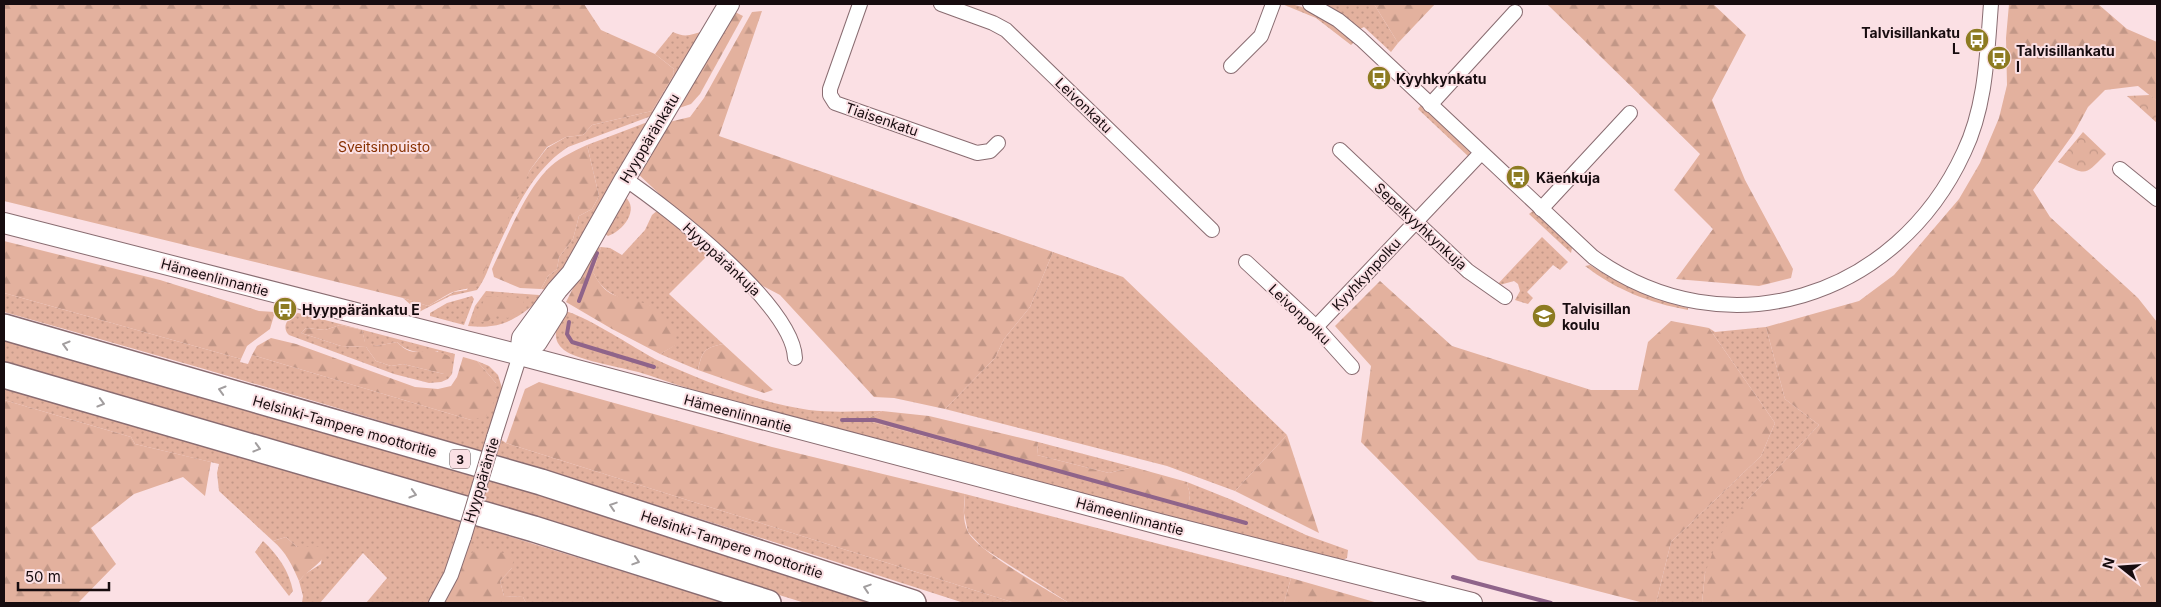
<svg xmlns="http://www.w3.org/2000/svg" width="2161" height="607" font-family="Inter,sans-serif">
  <defs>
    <pattern id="grass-dots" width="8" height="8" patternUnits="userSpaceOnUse" patternTransform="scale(1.25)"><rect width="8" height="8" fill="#e3b19e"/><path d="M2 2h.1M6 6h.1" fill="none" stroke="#c29787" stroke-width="1.8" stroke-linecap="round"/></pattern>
    <pattern id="forest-firs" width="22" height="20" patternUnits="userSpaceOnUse" patternTransform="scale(1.25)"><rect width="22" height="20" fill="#e3b19e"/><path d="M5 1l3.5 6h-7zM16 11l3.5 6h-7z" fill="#c29787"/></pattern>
    <pattern id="park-crowns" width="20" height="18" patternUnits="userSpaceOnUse" patternTransform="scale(1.25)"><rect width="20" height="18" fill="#e3b19e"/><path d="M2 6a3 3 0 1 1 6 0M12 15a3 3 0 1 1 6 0" fill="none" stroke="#c29787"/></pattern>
  </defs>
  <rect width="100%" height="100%" fill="#fbe0e4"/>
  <g fill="url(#grass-dots)" fill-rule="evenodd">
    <path d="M1282 4C1309 2 1335 26 1354 42L1351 45 1316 18Z"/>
    <path d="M1325 4H1374L1398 43 1391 52 1364 27 1360 29Z"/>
    <path d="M703 31 654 115 568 147C530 172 513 215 494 255 489 266 485 280 477 290L450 296 419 312 403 298 428 306 454 292 467 290 530 170 547 148 566 137 583 135 592 125 652 111 673 76 674 69 655 54 673 32C685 38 691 35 703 31Z"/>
    <path d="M1421 105 1470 152 1469 157 1418 109Z"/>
    <path d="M645 123 648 124 572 260 549 290 541 289 548 276 557 269 559 257 573 239 579 216 592 209 599 196 587 145Z"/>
    <path d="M625 197C640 209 623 231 608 236L605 234Z"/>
    <path d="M658 210 711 252 669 294 723 344C704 348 702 351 698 370L660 354 675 345 650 306C625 299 605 298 593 272L601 247 610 248 622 255 645 230 652 215Z"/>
    <path d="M1533 211 1572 248 1571 253 1529 214Z"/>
    <path d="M1542 237 1568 262 1560 270 1553 265 1527 292 1533 298 1528 304 1515 300 1520 291 1518 284 1514 281 1496 286Z"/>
    <path d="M1053 252 1123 277 1287 435 1235 491 1167 466 945 409 995 358 1004 339 1030 307Z"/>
    <path d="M1590 265C1621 285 1652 299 1688 308V310C1650 303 1616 290 1585 266Z"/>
    <path d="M486 291 539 295 541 299C516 319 502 330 468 326L475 306Z"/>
    <path d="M4 293 241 359 240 362 248 364 252 355 471 420 496 383 477 361 489 366 498 375 502 388 499 400 500 439 506 443 1015 603H964C646 500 326 402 4 312Z"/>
    <path d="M472 296 474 299 464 325 430 316V313L447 303Z"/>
    <path d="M563 311C578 311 638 350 657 360 702 381 760 403 809 410 833 413 858 411 882 411L869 418 868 421 1188 507 1190 495 1187 482 1232 500 1306 535 1348 550 1347 558 1343 560 1334 558C1198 524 1064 488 929 453 835 429 740 407 648 375 628 368 578 361 564 350 550 339 557 325 563 311Z"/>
    <path d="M298 313 455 354 452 374 448 379 441 382 429 383 394 374 289 335C281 327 288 316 298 313ZM340 325 362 330 365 343 376 346 397 342C409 354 422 353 438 351L444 374 403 364 391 366 376 361 366 347 341 346 301 333 306 328 325 330Z"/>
    <path d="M1766 327 1785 399 1819 425 1749 498 1705 573 1702 603H1656L1671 542 1761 456 1775 423 1709 328 1715 332Z"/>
    <path d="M4 336 528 491 885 603H805L420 484 4 362Z"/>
    <path d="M4 387 353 488 725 603H526L523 597 504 596 500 581 512 568 445 574 428 603H366L387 578 363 553 320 603H302L303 596 299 581 305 574 321 564 323 547H297L286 537 273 541 219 491 217 473 219 464 135 444 131 437 4 400Z"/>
    <path d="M1038 442 1133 467 1109 473 1037 455Z"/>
    <path d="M965 494 1291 578 1284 603H1069L983 548 968 532 964 513Z"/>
    <path d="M263 541C278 555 289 571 293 591L289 596 255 552Z"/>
  </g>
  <g fill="url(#forest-firs)">
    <path d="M4 4H584L601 30 655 54 674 69 673 76 652 111 592 125 583 135 566 137 547 147 530 170 481 278C471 292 467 287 453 292 445 295 436 302 428 306L403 298 4 201Z"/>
    <path d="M1374 4H1435L1398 43Z"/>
    <path d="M1547 4H1713L1746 35 1712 100 1745 180 1793 269 1791 278 1759 286 1676 279 1713 229 1674 190 1700 154Z"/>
    <path d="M2009 4H2098L2127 29 2157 42V101L2138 86 2105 90 2088 107 2074 133 2033 190 2050 217 2138 298 2157 322V603H1702L1705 573 1719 536 1749 498 1819 425 1785 399 1766 327 1859 301 1894 275 1959 199 1980 163 1999 118 2007 85 2006 38Z"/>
    <path d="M733 11 743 16 700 94 691 104 673 110Z"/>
    <path d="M762 11 719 136 1053 252 1030 307 1004 339 995 358 945 409 894 398 874 397 780 295 761 285 716 247 636 172 665 123 690 117 704 98 752 12Z"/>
    <path d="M587 145 599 196 592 209 579 216 573 239 559 257 557 269 548 276 541 289 520 288 494 277 492 269C506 239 527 187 551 166 561 157 574 151 587 145Z"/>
    <path d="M4 241 160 280 259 311 275 312 270 329 247 346 241 359 4 293Z"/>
    <path d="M601 247 593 272C608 303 623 294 649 305 658 309 668 322 676 329V345L660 354 612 329 566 302 593 249Z"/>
    <path d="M1380 281 1452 346 1591 390H1638L1648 342 1671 321 1709 328 1775 423 1761 456 1671 542 1656 603H1644L1478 560 1361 442 1371 366 1335 326Z"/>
    <path d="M486 296 523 298 524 305 508 318 495 315 487 322H474Z"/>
    <path d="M340 325 362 330 365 342 376 346 397 342C414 360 422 347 439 352 443 353 447 355 450 357L453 366 444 374 403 364 391 366 376 361 366 347 341 346 301 333 306 328 325 330Z"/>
    <path d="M271 338 296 344 415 387 438 389 451 386 457 377 463 357 477 361 496 383V398L486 416 471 420 252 355 257 346Z"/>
    <path d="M723 344 773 390 764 393 698 370C702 351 704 348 723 344Z"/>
    <path d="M539 382 772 447 965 494C964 506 962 520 968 532 978 551 1047 590 1069 603H1015L506 443 525 389Z"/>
    <path d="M4 400 131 437 135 444 211 462 205 496 183 477 134 494 91 528 116 564 78 603H4Z"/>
    <path d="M882 411 929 416 1038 442 1037 455 1109 473 1133 467 1187 482 1190 495 1188 507 868 421 869 418Z"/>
    <path d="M1287 435 1319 533 1235 491Z"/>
    <path d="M286 537 297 547H323L328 551C320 565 309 569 299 581 292 565 286 552 273 541Z"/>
    <path d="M482 547 514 556 512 568 500 581 504 596 523 597 526 603H445L456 580 463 558Z"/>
    <path d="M1291 578 1378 603H1284Z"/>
  </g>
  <g fill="url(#park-crowns)">
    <path d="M2150 95 2157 101V123L2127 96Z"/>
    <path d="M2083 132 2106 154C2083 177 2088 175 2058 162Z"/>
  </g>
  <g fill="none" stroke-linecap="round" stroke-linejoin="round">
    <g stroke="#8f648a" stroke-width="4">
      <path d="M579 301 597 253"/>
      <path d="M569 322 567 334 572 342 654 367"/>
      <path d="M842 420H875L1246 523"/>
      <path d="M1453 577 1551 603"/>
    </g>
    <g stroke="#896c71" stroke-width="16">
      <g id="street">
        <path d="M860 4 830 89V95L835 103 977 153 990 151 998 143"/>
        <path d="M941 4 993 23 1006 30 1212 230"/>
        <path d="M1310 4 1338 20 1361 39 1593 257C1726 353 1897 298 1964 152 1986 106 1987 54 1991 4"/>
        <path d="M1231 66 1261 36 1273 4"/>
        <path d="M1430 105 1515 12"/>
        <path d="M1340 150 1468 271 1505 297"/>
        <path d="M2120 169 2157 199"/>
        <path d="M625 179C668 208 793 305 795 358"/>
        <path d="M1541 209 1630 113"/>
        <path d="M1246 262 1316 327 1352 367"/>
        <path d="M1316 327 1481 153"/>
        <path d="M494 437 520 355"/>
        <path d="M436 603 451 575 464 537"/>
      </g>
    </g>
    <g stroke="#896c71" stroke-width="22">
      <g id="secondary">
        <path d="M4 223 520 355 1163 525 1472 603"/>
        <path d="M520 355 522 338 557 290 572 273 625 179 729 4"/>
        <path d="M520 355 537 342 557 310"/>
      </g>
    </g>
    <g stroke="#896c71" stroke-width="28">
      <g id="highway">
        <path d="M4 327 541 482 913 603"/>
        <path d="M4 375 534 529 768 603"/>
      </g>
    </g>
    <use href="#street" stroke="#fff" stroke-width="14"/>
    <use href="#secondary" stroke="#fff" stroke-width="20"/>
    <use href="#highway" stroke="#fff" stroke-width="25"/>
    <g stroke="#896c71" stroke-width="16" stroke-linecap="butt">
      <path id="street-bridge" d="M464 537 494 437"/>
    </g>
    <use href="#street-bridge" stroke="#fff" stroke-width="14"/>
  </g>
  <defs><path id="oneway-chevron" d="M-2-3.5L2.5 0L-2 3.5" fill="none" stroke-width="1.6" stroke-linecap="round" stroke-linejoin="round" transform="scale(1.25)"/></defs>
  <g stroke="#a29e9f">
    <use href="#oneway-chevron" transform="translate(66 345) rotate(-164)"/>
    <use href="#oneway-chevron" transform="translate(222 390) rotate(-164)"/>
    <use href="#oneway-chevron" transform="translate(101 403) rotate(16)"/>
    <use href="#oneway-chevron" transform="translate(257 448) rotate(16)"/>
    <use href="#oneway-chevron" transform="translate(413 494) rotate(16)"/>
    <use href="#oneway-chevron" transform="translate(613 506) rotate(-162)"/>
    <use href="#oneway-chevron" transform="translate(636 561) rotate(18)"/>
    <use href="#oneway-chevron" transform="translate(867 588) rotate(-162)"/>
  </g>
  <defs>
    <g id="bus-disc" transform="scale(1.25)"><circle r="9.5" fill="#8d7b21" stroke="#fbe0e4"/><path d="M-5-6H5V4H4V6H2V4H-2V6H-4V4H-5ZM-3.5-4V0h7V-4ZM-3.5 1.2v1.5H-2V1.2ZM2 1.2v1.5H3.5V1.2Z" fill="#fff"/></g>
    <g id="school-disc" transform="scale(1.25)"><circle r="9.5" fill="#8d7b21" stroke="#fbe0e4"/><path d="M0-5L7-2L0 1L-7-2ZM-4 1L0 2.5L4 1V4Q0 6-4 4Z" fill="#fff"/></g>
  </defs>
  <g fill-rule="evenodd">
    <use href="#bus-disc" x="1977" y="40"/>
    <use href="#bus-disc" x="1999" y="58"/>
    <use href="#bus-disc" x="1379" y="78"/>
    <use href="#bus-disc" x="1518" y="177"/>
    <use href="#bus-disc" x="285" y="309"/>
    <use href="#school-disc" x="1544" y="316"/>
  </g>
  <g text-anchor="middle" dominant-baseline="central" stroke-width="4" stroke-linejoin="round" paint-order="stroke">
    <rect fill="#fbe0e4" stroke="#5b4c4f" stroke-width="1" x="450" y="449.5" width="20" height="19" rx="4"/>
    <g font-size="12" font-weight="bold" fill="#170c0f">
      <text x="460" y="459">3</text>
    </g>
    <g font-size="14" font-weight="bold" fill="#170c0f" stroke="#fbe0e4" text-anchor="start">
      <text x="1960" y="32" text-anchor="end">Talvisillankatu<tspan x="1960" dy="16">L</tspan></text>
      <text x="2016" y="50">Talvisillankatu<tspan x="2016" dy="16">I</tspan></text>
      <text x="1396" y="78">Kyyhkynkatu</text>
      <text x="1536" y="177">Käenkuja</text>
      <text x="1562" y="308">Talvisillan<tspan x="1562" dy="16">koulu</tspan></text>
      <text x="302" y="309">Hyyppäränkatu E</text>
    </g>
    <g font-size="14" fill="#170c0f" stroke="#fbe0e4">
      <text transform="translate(1084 105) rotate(44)">Leivonkatu</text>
      <text transform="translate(882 119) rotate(19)">Tiaisenkatu</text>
      <text transform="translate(649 138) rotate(-59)">Hyyppäränkatu</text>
      <text transform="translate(1421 226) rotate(43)">Sepelkyyhkynkuja</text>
      <text transform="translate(722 259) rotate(43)">Hyyppäränkuja</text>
      <text transform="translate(1366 274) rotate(-47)">Kyyhkynpolku</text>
      <text transform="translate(215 277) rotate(15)">Hämeenlinnantie</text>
      <text transform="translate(1300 314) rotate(44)">Leivonpolku</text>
      <text transform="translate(738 413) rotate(15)">Hämeenlinnantie</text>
      <text transform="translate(345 426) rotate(16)">Helsinki-Tampere moottoritie</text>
      <text transform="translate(481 480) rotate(-73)">Hyyppäräntie</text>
      <text transform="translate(1130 516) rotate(15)">Hämeenlinnantie</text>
      <text transform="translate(732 544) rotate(18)">Helsinki-Tampere moottoritie</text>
    </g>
    <g font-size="14" fill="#873000" stroke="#fbe0e4">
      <text x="384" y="146">Sveitsinpuisto</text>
    </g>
  </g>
  <rect width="2161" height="607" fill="none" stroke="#170c0f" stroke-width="10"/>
  <g transform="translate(2121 567) rotate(287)" stroke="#fbe0e4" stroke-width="4" paint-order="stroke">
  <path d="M0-4L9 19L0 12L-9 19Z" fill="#170c0f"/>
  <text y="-8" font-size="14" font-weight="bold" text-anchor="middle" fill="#170c0f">N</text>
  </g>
  <path d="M18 582v8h91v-8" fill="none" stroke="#170c0f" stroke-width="2.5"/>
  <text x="25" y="582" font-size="15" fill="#170c0f" stroke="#fbe0e4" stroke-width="4" paint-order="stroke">50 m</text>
</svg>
